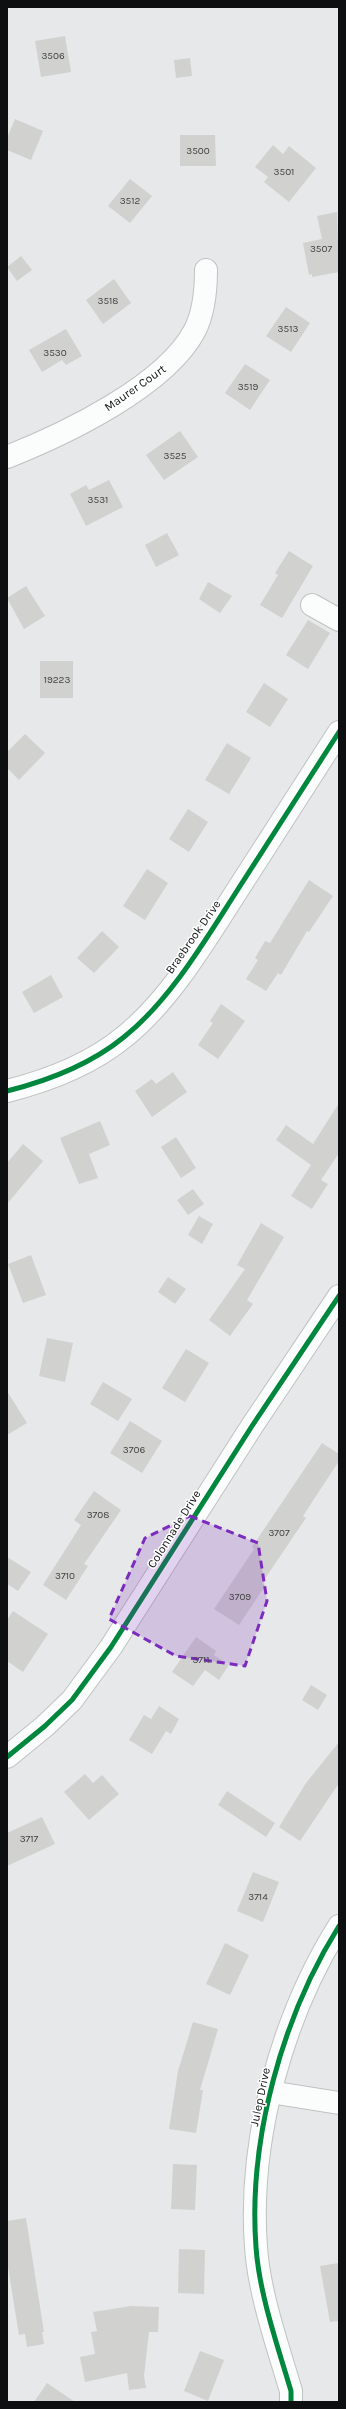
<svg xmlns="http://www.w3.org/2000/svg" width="346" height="2409" font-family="Karla,sans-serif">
  <rect width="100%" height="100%" fill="#e7e8e9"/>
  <g fill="#d1d1d0">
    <path d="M65 36 71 72 41 77 35 41Z"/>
    <path d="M190 58 192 76 176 78 174 60Z"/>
    <path d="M15 119 43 131 31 160 7 150V138Z"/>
    <path d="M180 135H215L216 166H180Z"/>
    <path d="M273 145 283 154 289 146 316 168 289 202 264 182 268 177 255 167Z"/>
    <path d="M130 179 152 196 130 223 108 206Z"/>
    <path d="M337 212 339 272 312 277V274L309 275 303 243 322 239 317 216Z"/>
    <path d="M21 256 32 270 17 281 7 267Z"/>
    <path d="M114 279 131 303 103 324 86 300Z"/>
    <path d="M286 307 310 323 291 352 266 336Z"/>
    <path d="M66 329 82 356 66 365 62 360 42 372 29 350Z"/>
    <path d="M245 364 270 380 250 410 225 393Z"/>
    <path d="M180 431 198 457 164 480 146 455Z"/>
    <path d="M109 480 123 507 86 526 70 494 86 485 89 490Z"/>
    <path d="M167 533 179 555 156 567 145 545Z"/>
    <path d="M289 551 313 566 282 618 260 605 278 575 275 573Z"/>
    <path d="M208 582 232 596 220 613 199 599Z"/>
    <path d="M26 586 45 616 24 629 7 598Z"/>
    <path d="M308 620 330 633 308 669 286 655Z"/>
    <rect x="40" y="661" width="33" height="37"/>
    <path d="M264 683 288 699 270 727 246 712Z"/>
    <path d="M25 734 45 753 19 780 7 768V752Z"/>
    <path d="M227 743 251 758 229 794 205 780Z"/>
    <path d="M188 809 208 822 189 852 169 839Z"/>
    <path d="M147 869 168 883 145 920 123 906Z"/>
    <path d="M309 880 333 896 309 932 307 931 281 975 278 973 266 991 246 979 258 960 255 958 265 941 270 943Z"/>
    <path d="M102 931 119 947 94 973 77 958Z"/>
    <path d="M51 975 63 997 34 1013 22 992Z"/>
    <path d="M221 1004 245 1021 218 1059 198 1045 213 1023 210 1021Z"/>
    <path d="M173 1072 187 1092 152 1117 135 1091 152 1079 156 1084Z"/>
    <path d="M339 1103V1153L321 1180 328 1184 312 1209 291 1196 311 1165 276 1140 286 1125 313 1144Z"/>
    <path d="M100 1121 110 1145 89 1154 98 1178 79 1184 60 1138Z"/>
    <path d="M176 1137 196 1168 181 1178 161 1147Z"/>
    <path d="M23 1144 43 1161 7 1204V1163Z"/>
    <path d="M193 1189 204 1204 188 1215 177 1200Z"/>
    <path d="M199 1216 213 1224 202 1244 188 1235Z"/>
    <path d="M261 1223 284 1237 247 1300 253 1304 230 1336 209 1320 245 1269 237 1265Z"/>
    <path d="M31 1255 46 1295 23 1303 8 1264Z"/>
    <path d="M168 1277 186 1289 175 1304 158 1292Z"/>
    <path d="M47 1338 73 1343 65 1382 39 1376Z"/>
    <path d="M186 1349 209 1363 185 1402 162 1388Z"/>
    <path d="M103 1382 132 1399 118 1421 90 1404Z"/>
    <path d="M7 1391 27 1423 7 1435Z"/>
    <path d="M130 1421 162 1441 142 1473 110 1453Z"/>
    <path d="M322 1443 339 1454V1461L303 1516 306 1518 262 1583 265 1586 239 1625 214 1609 254 1549 252 1547Z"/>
    <path d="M94 1491 121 1510 84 1564 88 1566 66 1600 43 1585 81 1525 74 1520Z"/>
    <path d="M7 1557 31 1572 18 1591 7 1584Z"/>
    <path d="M13 1611 48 1634 23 1672 7 1661V1620Z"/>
    <path d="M196 1637 216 1651 214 1655 229 1665 219 1680 205 1670 193 1686 172 1672Z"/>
    <path d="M311 1685 327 1695 318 1710 302 1700Z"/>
    <path d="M159 1706 179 1719 171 1734 166 1731 152 1754 129 1740 144 1715 151 1719Z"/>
    <path d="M339 1742V1783L300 1841 279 1827 306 1783Z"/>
    <path d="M85 1774 93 1783 102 1775 119 1794 89 1820 64 1792Z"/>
    <path d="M227 1791 275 1823 266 1837 218 1805Z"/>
    <path d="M42 1817 55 1844 7 1866V1833Z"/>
    <path d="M253 1872 279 1882 263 1922 237 1911Z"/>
    <path d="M225 1943 249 1955 230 1995 206 1984Z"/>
    <path d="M193 2022 218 2029 200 2090H203L196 2133 169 2129 178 2071Z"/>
    <path d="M173 2164 197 2165 195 2210 171 2209Z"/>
    <path d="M26 2218 44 2332H42L44 2344 27 2347 25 2334 19 2335 7 2261V2221Z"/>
    <path d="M179 2249 205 2250 204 2294 178 2293Z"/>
    <path d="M339 2263V2321L330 2322 320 2266Z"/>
    <path d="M131 2306 159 2307 158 2332H149L144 2376 146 2388 129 2390 127 2373 85 2382 80 2357 95 2354 91 2332 97 2331 93 2312Z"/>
    <path d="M200 2351 224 2360 208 2401 184 2391Z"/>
    <path d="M47 2383 75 2402H34Z"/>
  </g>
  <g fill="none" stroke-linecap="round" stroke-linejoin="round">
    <g stroke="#c0c2c2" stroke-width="24">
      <g id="street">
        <path d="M7 457C65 434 166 386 195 330 204 312 206 290 206 270"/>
        <path d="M312 605 339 620"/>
        <path d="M7 1091C47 1081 91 1064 124 1037 168 1002 203 944 233 897 268 842 304 787 339 732"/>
        <path d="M7 1757 45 1726 72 1700 111 1647 252 1426 339 1296"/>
        <path d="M270 2092 339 2103"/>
        <path d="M291 2402V2391C278 2347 259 2293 256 2247 248 2140 282 2017 339 1926"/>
      </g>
    </g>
    <use href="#street" stroke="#fbfcfc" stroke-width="22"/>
    <g stroke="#fff" stroke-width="8">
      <g id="cycleway">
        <path d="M7 1091C47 1081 91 1064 124 1037 168 1002 203 944 233 897 268 842 304 787 339 732"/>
        <path d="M7 1757 45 1726 72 1700 111 1647 252 1426 339 1296"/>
        <path d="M291 2402V2391C278 2347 259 2293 256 2247 248 2140 282 2017 339 1926"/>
      </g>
    </g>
    <use href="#cycleway" stroke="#00873e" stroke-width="5"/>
  </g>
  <path fill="#7b2cbf" fill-opacity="0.2" stroke="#7b2cbf" stroke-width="3" stroke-dasharray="8 5" stroke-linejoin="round" d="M190 1516 258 1543 267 1601 245 1666 176 1656 109 1619 145 1538Z"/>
  <g text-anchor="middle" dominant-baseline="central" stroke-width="3" stroke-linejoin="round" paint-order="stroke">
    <g font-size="10" fill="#414242">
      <text x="53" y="56">3506</text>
      <text x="198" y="151">3500</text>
      <text x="284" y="172">3501</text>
      <text x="130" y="201">3512</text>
      <text x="321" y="249">3507</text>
      <text x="108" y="301">3518</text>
      <text x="288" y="329">3513</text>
      <text x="55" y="353">3530</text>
      <text x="248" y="387">3519</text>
      <text x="175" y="456">3525</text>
      <text x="98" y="500">3531</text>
      <text x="57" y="680">19223</text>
      <text x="134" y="1450">3706</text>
      <text x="98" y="1515">3708</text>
      <text x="279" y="1533">3707</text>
      <text x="65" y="1576">3710</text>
      <text x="240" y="1597">3709</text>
      <text x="201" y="1660">3711</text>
      <text x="29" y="1839">3717</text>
      <text x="258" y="1897">3714</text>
    </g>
    <g font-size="12" fill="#0e0f10" stroke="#fff">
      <text transform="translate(135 388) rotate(-35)">Maurer Court</text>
      <text transform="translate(193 937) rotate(-55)">Braebrook Drive</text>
      <text transform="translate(174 1529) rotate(-58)">Colonnade Drive</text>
      <text transform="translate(260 2097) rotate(-78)">Julep Drive</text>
    </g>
  </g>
  <rect width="346" height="2409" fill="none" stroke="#0e0f10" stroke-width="16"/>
</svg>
